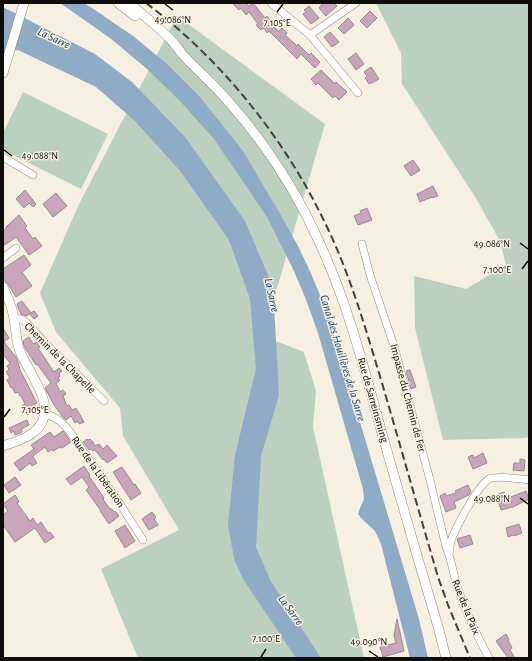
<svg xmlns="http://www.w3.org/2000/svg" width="532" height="661" font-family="'Alegreya Sans',sans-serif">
  <rect width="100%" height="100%" fill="#f6f0e2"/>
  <g fill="#bbd0bf">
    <path d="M376 3H529V437L525 438 443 440 415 328 414 276 466 289 506 265 500 241 474 195 402 84 401 53Z"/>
    <path d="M177 16 325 124 263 336 304 352 316 391 313 427 364 658H138L101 569 179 530 123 436 120 408 56 332 40 293 79 204Z"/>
    <path d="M23 92 108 134 81 189 3 150V133Z"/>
  </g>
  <g fill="#8fabc5">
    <path d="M60 3H84L92 8 133 36 166 63 200 97 243 151 279 212 297 244 309 269 323 302 333 332 419 619 428 658H410L381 544 375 531 362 519 358 514 360 508 364 499 363 489 318 333 305 297 293 269 267 217 214 139 180 101 147 69 110 38Z"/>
    <path d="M3 7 95 54 132 82 185 137 245 221 273 287 279 395 261 456 256 547 270 580 321 658H296L243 579 234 559 228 525 235 455 256 369 250 299 229 240 181 172 135 121 96 87 18 50 3 52Z"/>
  </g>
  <g fill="#c8a5b9" stroke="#988a92">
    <path d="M232 3H246L249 6 253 3 265 18 267 16 278 32 282 28 287 33 285 35 294 43 297 46 298 44 309 55 311 53 320 62 315 68 301 54 297 59 269 31 267 33 264 28 261 30 256 25 258 24 249 12 246 15 241 8 239 10Z"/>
    <path d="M323 3H334L337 6 326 16 319 8Z"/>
    <path d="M309 6 319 18 311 24 303 14 306 12 304 10Z"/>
    <path d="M370 11 377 18 367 28 360 21Z"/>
    <path d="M348 18 354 25 344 34 338 28Z"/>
    <path d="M330 32 339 42 332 47 324 37Z"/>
    <path d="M356 53 364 64 356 70 348 59Z"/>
    <path d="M371 67 379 79 369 84 365 78 367 76 364 72Z"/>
    <path d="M321 70 335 84 336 82 347 92 339 100 335 96 333 98 318 83 316 85 311 79Z"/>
    <path d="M413 160 420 170 411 176 404 166Z"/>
    <path d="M433 186 438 196 432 198V197L420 202 417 194Z"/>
    <path d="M25 190 36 204 33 207 29 203 24 208 16 199Z"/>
    <path d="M56 193 67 206 53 217 43 204Z"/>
    <path d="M367 208 372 220 358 225 354 216 361 213 360 211Z"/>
    <path d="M19 215 27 226 25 228 33 239 35 237 42 246 29 255 16 237 3 246V231L6 228V227Z"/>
    <path d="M24 255 31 265 22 272 32 286 16 297 8 284 3 279V269Z"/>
    <path d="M22 301 31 313 34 311 38 316 34 319 30 314 26 316 21 314 19 310 17 304Z"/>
    <path d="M3 328 9 338 4 342 16 357 19 364 18 365 20 367 19 368 37 403 34 404 37 409 27 415 22 406 25 404 21 396H20L18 392 15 393 12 387 11 388 7 380 10 378 6 372 9 369 7 366 10 363 3 354Z"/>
    <path d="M29 337 33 344 36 342 40 347 38 348 54 372 59 368 62 371 59 373 60 376 58 378 60 380 56 383 60 392 63 390 66 394 63 396 67 406 69 405 72 410 76 408 84 422 79 424 78 421 75 423 71 416 66 420 62 416 54 405 45 388 51 383 37 364 36 365 24 346 23 341Z"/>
    <path d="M410 370 416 387 411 389 406 371Z"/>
    <path d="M27 420 29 425 21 429 22 432 15 435 14 431 11 433 9 428Z"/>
    <path d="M63 431 71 442 62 448 60 447 53 451 52 449 48 452 45 447 33 456V457L37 463 32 466 30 463 20 471 14 463 34 449 31 445 50 432 54 437Z"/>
    <path d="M87 439 88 440 90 439 93 442 95 446 99 444 103 449 107 445 117 456 107 463 104 459 103 460 95 450 93 451 91 449 89 450 83 442Z"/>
    <path d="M483 453 487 463 473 469 468 457 473 455 474 458Z"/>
    <path d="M520 459 525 460 524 471 513 470 514 463H520Z"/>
    <path d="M84 466 90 475 89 476 104 498 103 499 110 509H112L114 512 115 511 119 516 109 524 100 511H101L86 490 89 487 82 477 71 485 66 479Z"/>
    <path d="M122 467 134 485 135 484 141 493 131 500 113 472Z"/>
    <path d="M15 477 21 485 9 493 4 485Z"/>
    <path d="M468 485 471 492 469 495 454 502 456 508 446 512 440 496 445 493 446 496 456 493 455 491Z"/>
    <path d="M526 491 529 499 513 507 501 510 496 495 504 492 505 495 507 494 508 498Z"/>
    <path d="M15 495 19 502 17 503 30 521 33 518 37 525 41 522 48 533 50 532 54 537 45 543 35 528 15 542 3 525V515L8 511 3 504Z"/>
    <path d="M152 512 156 517 154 519 158 525 149 530 142 519Z"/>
    <path d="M519 524 522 533 514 536 513 535 508 537 506 528Z"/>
    <path d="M125 525 135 541 125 548 115 531Z"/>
    <path d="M470 535 473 544 460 548 457 539Z"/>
    <path d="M397 619 404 651 383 657 380 647 396 643 394 635Z"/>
    <path d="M506 634 509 640H508L512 648 510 650 515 658H508L496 641Z"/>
  </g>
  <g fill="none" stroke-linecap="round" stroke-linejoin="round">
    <g stroke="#918c80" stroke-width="8">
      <g id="minor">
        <path d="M271 3 310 35 358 93"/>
        <path d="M310 35 356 3"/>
        <path d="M3 157 33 175"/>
        <path d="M362 244 370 275 394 346 430 480 446 547C452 560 453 575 458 589 466 613 477 636 489 658"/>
        <path d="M3 258 16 248"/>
        <path d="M14 318 21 319 27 323 45 343 104 401"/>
        <path d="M45 414C57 417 63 423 70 432L120 504 143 540"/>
        <path d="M449 554C450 548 450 543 452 538 457 526 478 485 489 479 497 475 520 479 529 480"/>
      </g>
    </g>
    <g stroke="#918c80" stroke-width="10">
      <g id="tertiary">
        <path d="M118 3 135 16"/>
        <path d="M129 3C143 15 159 27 172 41 176 45 179 50 183 55 198 71 214 85 228 101 266 144 298 194 321 246 349 307 365 372 383 437 401 501 420 566 439 630L446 658"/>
        <path d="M3 73 24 3"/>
        <path d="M3 287C8 298 13 308 14 319 16 329 16 340 19 349 28 374 62 409 34 432 25 440 13 442 3 446"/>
      </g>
    </g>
    <use href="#minor" stroke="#fff" stroke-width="7"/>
    <use href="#tertiary" stroke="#fff" stroke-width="9"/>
    <path stroke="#43403a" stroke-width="2" stroke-dasharray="8 4" stroke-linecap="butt" d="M146 3C223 61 286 140 327 227 351 277 366 330 382 383 401 448 419 512 438 577L448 605 470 658"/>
  </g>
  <path fill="none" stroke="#0f0d09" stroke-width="1.5" d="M165 4 173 10M277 12 283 4M4 150 12 156M520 243 528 249M522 269 528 261M4 417 10 409M520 498 528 504M369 651 378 657M261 657 266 649"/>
  <g text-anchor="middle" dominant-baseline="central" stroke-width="3" stroke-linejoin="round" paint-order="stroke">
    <g font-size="11" fill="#0f0d09" stroke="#f6f0e2">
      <text transform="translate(60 358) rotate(45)">Chemin de la Chapelle</text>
      <text transform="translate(408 398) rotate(75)">Impasse du Chemin de Fer</text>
      <text transform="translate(373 400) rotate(74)">Rue de Sarreinsming</text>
      <text transform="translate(98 472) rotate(55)">Rue de la Libération</text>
      <text transform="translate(466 607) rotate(68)">Rue de la Paix</text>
    </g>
    <g font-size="12" font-style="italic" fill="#184468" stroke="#f6f0e2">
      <text transform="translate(54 38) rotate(25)">La Sarre</text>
      <text transform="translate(272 295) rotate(78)">La Sarre</text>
      <text transform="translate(343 358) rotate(73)">Canal des Houillères de la Sarre</text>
      <text transform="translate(291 610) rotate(54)">La Sarre</text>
    </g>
  </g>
  <g font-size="10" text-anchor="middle" fill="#0f0d09" stroke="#f6f0e2" stroke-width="3" stroke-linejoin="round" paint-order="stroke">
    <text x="173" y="23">49.086°N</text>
    <text x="277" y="26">7.105°E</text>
    <text x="40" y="159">49.088°N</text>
    <text x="492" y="247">49.086°N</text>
    <text x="497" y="273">7.100°E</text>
    <text x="35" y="413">7.105°E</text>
    <text x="492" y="502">49.088°N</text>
    <text x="266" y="642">7.100°E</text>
    <text x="369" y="645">49.090°N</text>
  </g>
  <rect width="532" height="661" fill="none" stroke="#0f0d09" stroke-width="8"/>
</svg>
